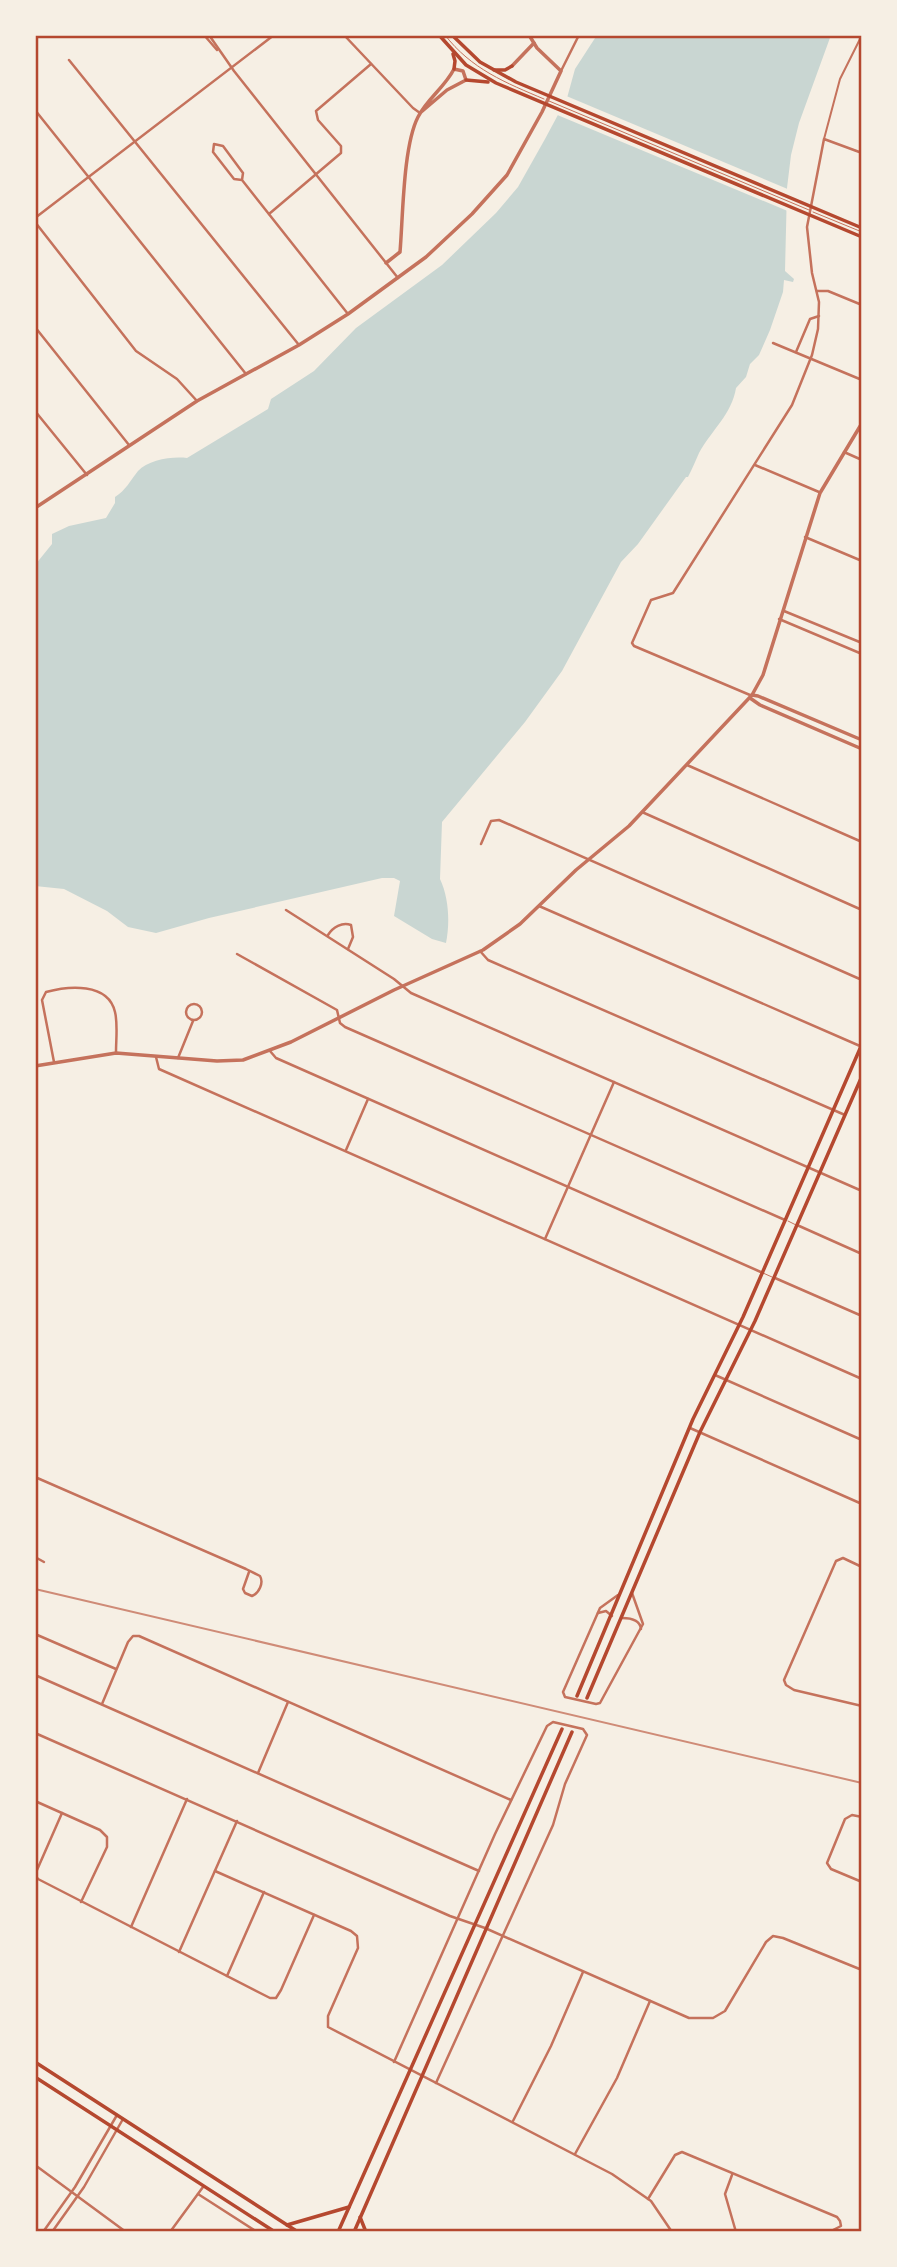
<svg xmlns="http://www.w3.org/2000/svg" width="897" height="2267" font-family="'Exo 2',sans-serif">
  <rect width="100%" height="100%" fill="#f6efe4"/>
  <path fill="#c9d6d2" d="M597 35H831L799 123 791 155 787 188 785 271 794 279 793 282 784 280 783 292 770 330 759 355 750 364 746 377 736 388C732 414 711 431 699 453 695 462 692 469 688 477H686L638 544 621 562 562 671 525 722 442 822 440 879C449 898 450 923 446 943L432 939 394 916 400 881 394 878H382L209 918 156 933 128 927 107 911 64 889 35 886V565L52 544V534L69 526 106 518 115 503V497C126 490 130 481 138 471 148 460 172 456 187 458L268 409 271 399 314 371 356 328 442 265 496 213 518 187 545 139 567 98 575 69Z"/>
  <path fill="#f6efe4" d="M564 95 790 190V212L555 114Z"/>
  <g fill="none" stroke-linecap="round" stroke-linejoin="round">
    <g stroke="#c5725c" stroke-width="1">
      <path d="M445 35C471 69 506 83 544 99"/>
      <path d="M549 101 809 210"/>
      <path d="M813 212 862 232"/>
      <path d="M788 1221 796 1225"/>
      <path d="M763 1273 772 1277"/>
    </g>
    <path stroke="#c5725c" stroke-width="2" d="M824 139 840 79 862 35"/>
    <g stroke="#c5725c" stroke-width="2.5">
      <path d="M204 35 217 50"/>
      <path d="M209 35 234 71 398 278"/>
      <path d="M344 35 413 108 420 113"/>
      <path d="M69 60 299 345"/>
      <path d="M561 71 579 35"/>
      <path d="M35 110 246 374"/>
      <path d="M242 180 234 179 213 152 214 144 223 146 243 173 242 180 348 314"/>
      <path d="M269 214 341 153V146L318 120 316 111 371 64"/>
      <path d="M35 218 274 35"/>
      <path d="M35 222 136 351 177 379 197 401"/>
      <path d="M817 291H828L862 305"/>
      <path d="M35 327 129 445"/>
      <path d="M773 343 862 380"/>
      <path d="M796 352 810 319 819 316"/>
      <path d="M35 411 87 475"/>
      <path d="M844 452 862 460"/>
      <path d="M755 465 819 492"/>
      <path d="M805 537 862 561"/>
      <path d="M784 611 862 643"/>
      <path d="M779 619 862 654"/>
      <path d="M750 695 634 646 632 643 651 600 673 593 792 405 812 355 818 329 819 302 812 273 807 227 824 139 862 153"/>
      <path d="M687 765 862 842"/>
      <path d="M642 812 862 910"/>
      <path d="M481 844 491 821 499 820 862 980"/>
      <path d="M539 906 860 1046"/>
      <path d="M286 910 394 979 411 993 862 1191"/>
      <path d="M328 935C333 927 342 922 351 925L353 937 348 949"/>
      <path d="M480 951 488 960 845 1115"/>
      <path d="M237 954 337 1010 340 1023 345 1027 785 1220"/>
      <circle cx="194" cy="1012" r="8"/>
      <path d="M270 1051 276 1058 763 1273"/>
      <path d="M156 1057 159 1069 862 1379"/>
      <path d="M178 1058 193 1021"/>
      <path d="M54 1062 42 1000 46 992C68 986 108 982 115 1012 118 1024 116 1039 116 1052"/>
      <path d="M346 1150 368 1099"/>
      <path d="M797 1225 862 1254"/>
      <path d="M545 1239 614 1082"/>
      <path d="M775 1278 862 1316"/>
      <path d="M715 1375 862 1440"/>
      <path d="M690 1428 862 1504"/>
      <path d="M35 1477 246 1569 260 1576C264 1583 259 1593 252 1596L245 1593 243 1589 249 1572"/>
      <path d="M35 1557 44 1562"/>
      <path d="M862 1567 843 1558 836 1561 784 1680 786 1685 794 1690 862 1706"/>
      <path d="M618 1595 600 1608 563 1692 565 1697 596 1704 600 1703 643 1624 632 1593"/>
      <path d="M598 1613 606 1611 612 1616"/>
      <path d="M622 1618C630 1618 640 1620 641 1629"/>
      <path d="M35 1634 116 1669"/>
      <path d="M35 1675 479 1871"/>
      <path d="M102 1704 128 1642 133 1636H139L511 1800"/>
      <path d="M35 1733 450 1916 485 1928 689 2018H713L725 2011 766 1942 773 1936 783 1938 862 1970"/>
      <path d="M258 1773 288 1702"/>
      <path d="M35 1801 100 1830 107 1837V1847L81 1902"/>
      <path d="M62 1813 37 1870 35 1875 38 1879 270 1998H276L281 1990 314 1915"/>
      <path d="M862 1817 852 1815 845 1819 827 1863 831 1869 862 1882"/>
      <path d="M215 1871 351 1931 357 1936 358 1948 328 2016V2027L612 2174 651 2201 672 2232"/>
      <path d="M131 1927 187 1799"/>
      <path d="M179 1952 237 1821"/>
      <path d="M227 1976 264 1892"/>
      <path d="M394 2062 495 1834 547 1726 553 1722 583 1729 587 1735 565 1784 553 1825 436 2083"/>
      <path d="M513 2121 551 2046 583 1972"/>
      <path d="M575 2154 617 2078 650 2001"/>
      <path d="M35 2165 126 2232"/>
      <path d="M732 2175 725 2194 736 2232"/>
      <path d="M198 2194 257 2232"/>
      <path d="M648 2199 675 2155 682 2152 837 2217 840 2221 841 2226 829 2232"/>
      <path d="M43 2232 75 2187 117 2115"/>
      <path d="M52 2232 84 2187 123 2119"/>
      <path d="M170 2232 203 2187"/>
    </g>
    <g stroke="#c5725c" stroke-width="3.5">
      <path d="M512 66 534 43"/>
      <path d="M386 263 400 252C403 217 403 146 418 117 427 99 445 87 454 69L463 71 466 80 447 90 420 113"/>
      <path d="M35 508 197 401 299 345 348 314 426 257 472 214 507 175 542 112 561 71 537 48 529 35"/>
      <path d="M752 695 758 696 862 740"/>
      <path d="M750 698 760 705 862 749"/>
      <path d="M35 1066 116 1053 217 1061 243 1060 291 1042 394 990 483 950 520 924 576 870 629 826 752 695 763 675 820 493 862 423"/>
    </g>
    <g stroke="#b5482f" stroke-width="3.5">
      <path d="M439 35 466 65 496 83 862 237"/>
      <path d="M452 35 480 62 516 82 862 228"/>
      <path d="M453 54 455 61 454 69"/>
      <path d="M494 70H505L512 66"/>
      <path d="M466 80 488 82"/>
      <path d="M35 2062 298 2232"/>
      <path d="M35 2077 275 2232"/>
    </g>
    <g stroke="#b5482f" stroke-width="3.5">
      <path d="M577 1696 693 1419 743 1317 862 1044"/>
      <path d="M587 1698 700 1432 755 1321 862 1076"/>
      <path d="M360 2217 366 2232"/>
      <path d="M287 2225 349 2207"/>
      <path d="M338 2232 562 1729"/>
      <path d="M354 2232 572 1732"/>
    </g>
    <path stroke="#cf8b77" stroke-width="2" d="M35 1589 862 1783"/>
  </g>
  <rect width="897" height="2267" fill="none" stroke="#f6efe4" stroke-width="74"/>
  <rect x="37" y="37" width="823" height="2193" fill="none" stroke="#b5482f" stroke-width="2.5"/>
</svg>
